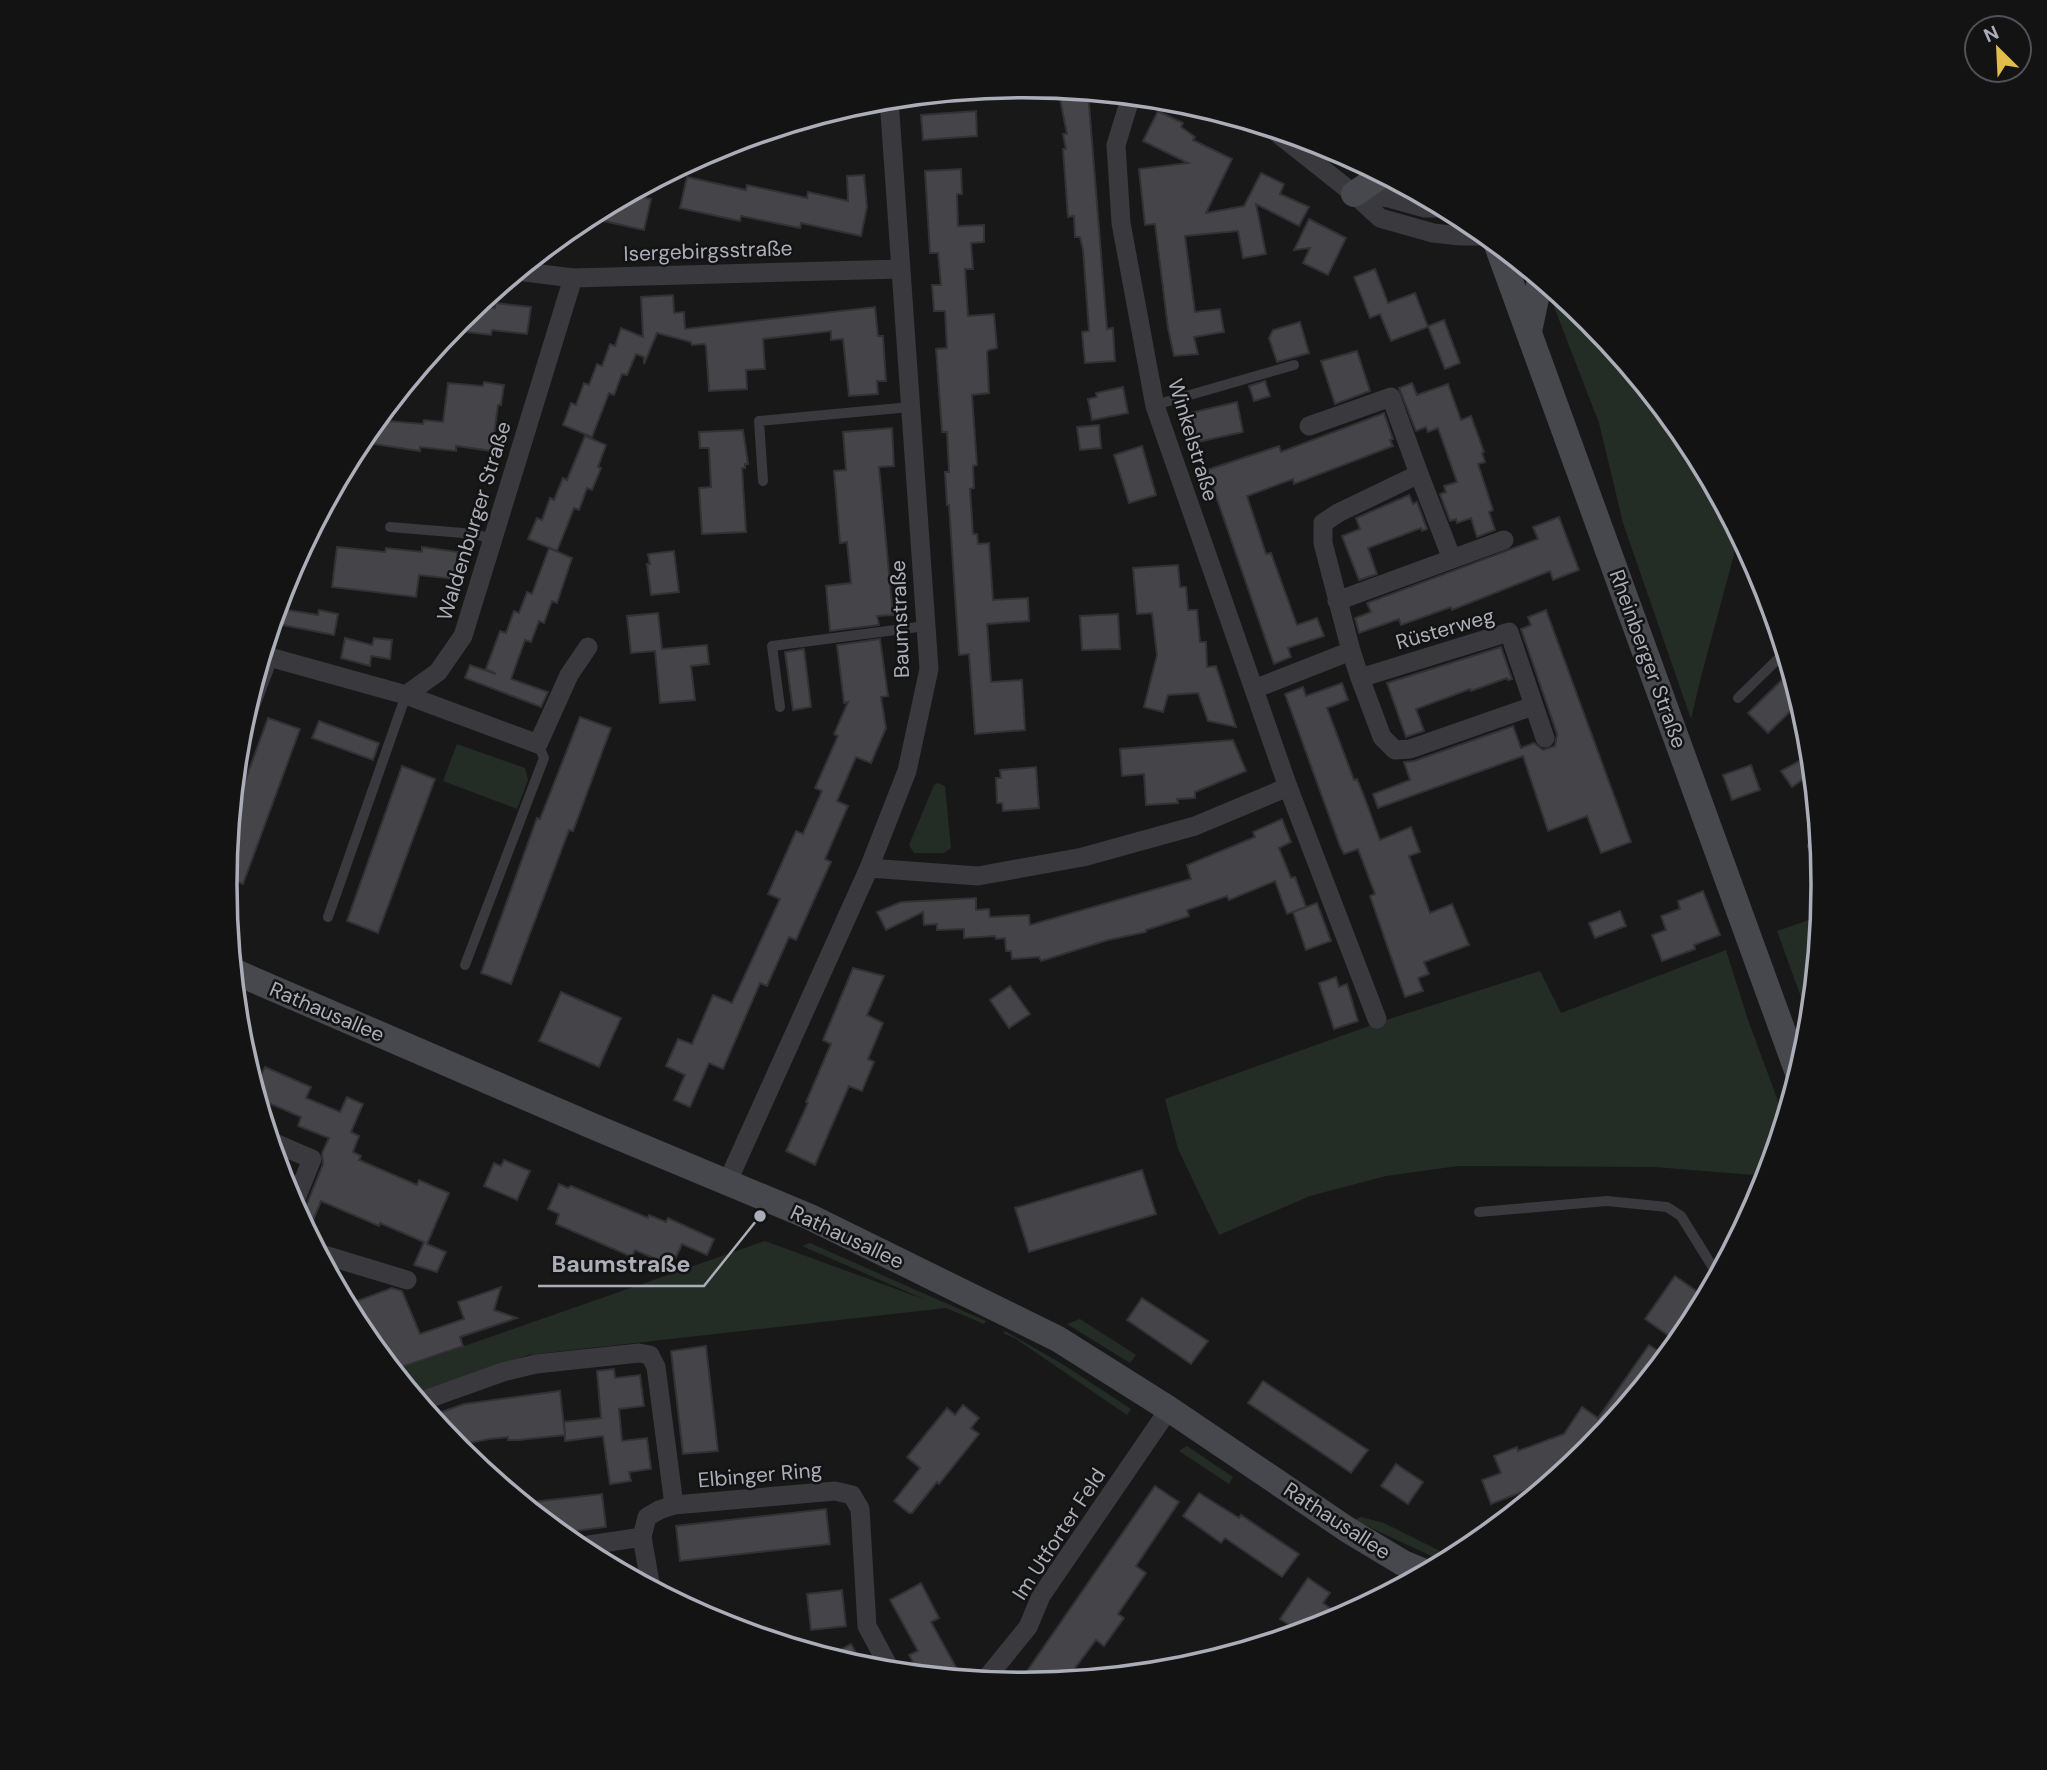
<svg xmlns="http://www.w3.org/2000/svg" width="2047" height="1770" font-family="'DM Sans',sans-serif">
  <rect width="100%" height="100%" fill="#181819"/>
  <g fill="#242c26">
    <path d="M1554 291 1589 320 1688 441 1739 536 1701 677 1691 719 1623 523 1599 423 1553 304Z"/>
    <path d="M457 744 525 768 528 780 517 809 443 781Z"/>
    <path d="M938 783 945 786 951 848 944 853H914L909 845 934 785Z"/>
    <path d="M1820 916 1812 992 1801 997 1777 931Z"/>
    <path d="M1726 950 1748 1020 1784 1117 1767 1176 1654 1167 1458 1166 1386 1176 1310 1196 1219 1235 1178 1149 1165 1099 1383 1021 1540 971 1561 1013Z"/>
    <path d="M765 1241 926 1300 802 1246 810 1243 986 1321 984 1324 946 1308 528 1355 414 1396 393 1371Z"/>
    <path d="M1080 1319 1136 1355 1130 1363 1067 1324Z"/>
    <path d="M1005 1331 1064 1365 1131 1409 1127 1415 1016 1339 1003 1333Z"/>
    <path d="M1187 1446 1233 1477 1229 1484 1179 1451Z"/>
    <path d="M1361 1517 1384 1523 1442 1552 1444 1555 1442 1561 1354 1520Z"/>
  </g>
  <g fill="#454549" stroke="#323235" stroke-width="2">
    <path d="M1058 89 1088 92 1107 329 1113 328 1115 361 1085 363 1082 332 1089 331 1083 250 1080 237H1075L1074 216 1068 217 1063 149H1066L1063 134H1067Z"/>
    <path d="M976 111 977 136 923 140 921 115Z"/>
    <path d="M1158 111 1183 123 1181 127 1195 137 1193 140 1232 159 1206 213 1244 206 1261 173 1284 184 1280 194 1309 207 1299 226 1256 204 1266 254 1243 258 1238 231 1185 236 1195 312 1220 309 1224 332 1194 337 1198 354 1174 356 1168 328 1155 224 1145 225 1139 169 1188 163 1143 141Z"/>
    <path d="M961 169 962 194H957L958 226 984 225V242L971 243 973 269H965L968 316 994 314 997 348 989 350 987 352 989 393 972 395 977 465 973 466 974 488 970 489 973 534H977L978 544 989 543 993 600 1028 598 1029 621 987 624 991 682 1022 680 1025 730 975 734 969 654 959 655 949 505H947L945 472H949L947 432H942L936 349 947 348 945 311H934L932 285H941L938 253H930L925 171Z"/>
    <path d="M864 175 867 207 861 236 801 223 800 228 741 216 740 221 680 208 687 177 746 190 747 185 807 198 808 192 848 201 847 176Z"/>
    <path d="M629 194 651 199 644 230 586 217Z"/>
    <path d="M1309 219 1346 238 1328 275 1303 263 1310 248 1294 250Z"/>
    <path d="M1375 269 1388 303 1415 293 1428 327 1391 341 1380 314 1370 318 1354 277Z"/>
    <path d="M673 295 674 313 684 312 685 329 875 307 878 336H883L886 381H877L878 394 849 396 843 339 831 340V331L763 339 765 369 746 370 747 389 709 391 706 346 704 344 692 345 691 342 657 333 644 364V357L636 354 627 375 622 374 614 395 609 393 592 437 563 425 571 403 576 405 584 383 589 385 597 364 602 366 610 344 615 346 621 328 643 337 641 297Z"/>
    <path d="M495 303 531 307 527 334 492 330 491 335 450 330 476 306 495 308Z"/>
    <path d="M1444 320 1460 363 1445 369 1428 326Z"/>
    <path d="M1300 322 1309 353 1277 362 1269 338 1273 330Z"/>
    <path d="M1357 351 1370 391 1335 404 1321 361Z"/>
    <path d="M1265 381 1270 396 1254 401 1249 386Z"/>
    <path d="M484 382 504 385 501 405H498L492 451 456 446V451L420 447V451L367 443 369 429 376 420 423 424 424 420 443 422 448 383 483 386Z"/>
    <path d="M1412 383 1417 395 1448 384 1461 420 1471 416 1484 452 1482 453 1485 462 1478 464 1493 510 1489 512 1495 530 1477 537 1471 518 1457 523 1456 519 1450 521 1440 494 1446 492 1444 486 1457 482 1438 428 1428 432 1426 427 1416 431 1399 388Z"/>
    <path d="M1123 387 1128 413 1092 420 1088 399 1097 397 1096 393Z"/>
    <path d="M1237 402 1243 432 1193 443 1186 414Z"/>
    <path d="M1384 413 1393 439 1390 440 1393 446 1294 484 1293 479 1247 496 1266 554 1271 553 1297 625 1317 618 1324 636 1288 648 1291 657 1274 664 1207 470 1279 446 1281 452Z"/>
    <path d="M1099 425 1101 448 1080 450 1077 427Z"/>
    <path d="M892 428 894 466 879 467 893 615 877 616 879 625 830 631 826 586 851 583 847 542 840 543 834 471 846 470 843 432Z"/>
    <path d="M743 430 748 464H745V468H742L746 532 702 534 699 488 711 487 709 448H700L699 432Z"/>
    <path d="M585 436 606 445 598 467 601 468 592 490 587 488 579 510 574 508 557 551 528 539 537 518 542 520 550 498 554 500 563 478 567 480Z"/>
    <path d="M1142 446 1156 495 1129 503 1114 455Z"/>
    <path d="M1409 495 1413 504 1417 502 1427 529 1422 531 1421 528 1368 548 1377 574 1359 580 1342 536 1360 529 1356 518Z"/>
    <path d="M1559 517 1579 570 1553 580 1550 571 1452 610 1451 607 1401 625 1399 619 1359 633 1355 618 1371 612 1367 603 1538 539 1533 527Z"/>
    <path d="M337 547 385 552 386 548 422 552V547L458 552 454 579 419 575 416 597 332 587Z"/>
    <path d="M549 548 572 558 557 603 552 601 544 623 539 621 531 642 525 640 511 679 548 692 541 707 465 678 470 665 496 674 486 669 500 631 506 633 514 611 519 613 527 592 532 594Z"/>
    <path d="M674 551 679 592 651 595 647 564H650L648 554Z"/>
    <path d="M1178 565 1180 587H1186L1188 610H1197L1200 642H1206L1207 667 1216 666 1236 727 1208 721 1198 693 1168 695 1163 712 1144 707 1157 655 1152 613 1137 614 1133 568Z"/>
    <path d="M276 608 318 615 319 610 338 614 334 635 272 623Z"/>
    <path d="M1546 610 1631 842 1601 853 1587 816 1548 831 1523 756 1378 808 1373 794 1410 780 1404 762 1414 761 1513 726 1521 748 1534 743 1543 750 1555 746 1557 734 1521 629 1531 625 1528 617Z"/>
    <path d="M658 613 662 649 707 645 709 664 691 666 695 700 660 703 655 651 631 653 627 616Z"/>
    <path d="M1118 614 1120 649 1082 650 1080 616Z"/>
    <path d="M345 638 372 645 374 638 392 640 390 659 371 656 370 666 341 658Z"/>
    <path d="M880 639 888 696 881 697 886 728 871 763 856 757 837 801 848 806 825 859 831 862 796 940 789 937 767 986 760 983 723 1069 709 1063 690 1107 674 1100 685 1075 666 1066 678 1039 692 1044 713 995 732 1003 780 899 768 894 796 831 803 834 822 791 815 788 838 736 834 734 848 702 844 703 837 645Z"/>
    <path d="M1501 647 1512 679 1508 680 1507 678 1471 691 1470 689 1416 709 1424 731 1406 737 1387 683Z"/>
    <path d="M804 649 811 707 793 710 785 652Z"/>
    <path d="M1790 672 1799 703 1768 733 1748 713Z"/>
    <path d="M1342 683 1348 700 1327 708 1354 780 1357 779 1364 796 1380 840 1411 827 1420 852 1409 856 1430 913 1452 904 1469 945 1424 962 1429 974 1418 978 1423 991 1405 997 1370 896 1375 894 1358 849 1344 854 1340 846 1285 694 1303 687 1306 696Z"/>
    <path d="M580 717 611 728 573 831 569 830 511 984 481 973 537 818 540 819Z"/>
    <path d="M268 718 300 729 243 884 225 877 230 822Z"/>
    <path d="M319 721 379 743 373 760 312 738Z"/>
    <path d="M1233 740 1246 771 1195 792V798L1177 799 1178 803 1146 805 1144 774 1122 776 1120 749Z"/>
    <path d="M1810 755 1812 773 1792 787 1781 771Z"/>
    <path d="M1751 765 1760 790 1732 800 1723 775Z"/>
    <path d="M402 766 435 779 378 933 347 921Z"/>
    <path d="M1036 767 1039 808 1003 811 1002 803H997L996 778H1001L1000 770Z"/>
    <path d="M1282 819 1291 842 1279 848 1291 878 1295 877 1306 907 1287 914 1275 881 1229 900 1227 896 1187 910 1189 916 1146 930V932L1108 940 1041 961 1039 957 1012 959 1011 951H1006L1005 938 996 939 995 936 964 938V929L937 930V924L924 925 923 912 886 930 877 912 901 902 976 898V910L989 909 990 917 1029 915 1030 925 1191 879 1187 865 1255 837 1253 832Z"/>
    <path d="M1703 891 1720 935 1694 945 1695 949 1662 961 1652 935 1666 930 1661 916 1680 909 1678 901Z"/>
    <path d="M1317 903 1331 941 1306 950 1293 912Z"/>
    <path d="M1620 911 1626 926 1595 938 1589 923Z"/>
    <path d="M853 968 884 976 867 1015 883 1023 868 1059 874 1062 862 1091 849 1086 815 1165 786 1151 808 1103 806 1102 831 1044 823 1040Z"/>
    <path d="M1336 977 1339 987 1347 984 1358 1021 1334 1029 1319 983Z"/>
    <path d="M1010 986 1030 1014 1009 1028 990 1000Z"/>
    <path d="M561 992 621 1018 599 1067 539 1041Z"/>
    <path d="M265 1067 311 1087 306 1098 340 1112 347 1097 363 1104 351 1132 359 1136 353 1152 361 1156 359 1160 417 1185 419 1180 449 1193 427 1244 446 1252 437 1272 414 1265 424 1242 380 1223 379 1226 321 1201 308 1233 299 1216 304 1211 323 1164 322 1153 329 1138 298 1126 301 1117 257 1098 254 1089Z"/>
    <path d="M504 1160 530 1171 517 1200 484 1186 494 1163 501 1166Z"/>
    <path d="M1142 1170 1156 1214 1029 1252 1015 1208Z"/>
    <path d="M559 1184 568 1188 571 1186 648 1218 649 1215 666 1222 668 1218 714 1239 707 1255 682 1244 672 1266 635 1250 632 1257 556 1224 559 1214 548 1209Z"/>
    <path d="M1675 1276 1702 1295 1672 1338 1645 1319Z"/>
    <path d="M501 1287 494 1310 517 1318 460 1337 463 1346 393 1370 359 1329 346 1305 392 1288 402 1291 420 1334 464 1319 458 1302Z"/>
    <path d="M1142 1298 1208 1341 1191 1364 1127 1320Z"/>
    <path d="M1649 1345 1666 1356 1588 1450 1558 1475 1532 1488 1491 1504 1482 1480 1501 1473 1494 1456 1517 1447 1518 1451 1564 1434 1582 1407 1598 1418Z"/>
    <path d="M706 1346 718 1451 683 1454 671 1351Z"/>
    <path d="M614 1369 615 1378 640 1375 644 1406 619 1409 622 1441 647 1438 651 1469 629 1472 631 1481 610 1484 603 1436 565 1441 564 1422 601 1418 597 1371Z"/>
    <path d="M1263 1381 1368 1450 1351 1473 1248 1403Z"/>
    <path d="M560 1391 565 1435 518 1440H508V1437L489 1439 455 1446 430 1416 464 1404Z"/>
    <path d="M963 1405 979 1418 971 1428 979 1434 939 1484 937 1482 912 1513H909L894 1501 920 1468 907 1457 947 1408 955 1415Z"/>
    <path d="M1396 1464 1423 1482 1408 1504 1381 1486Z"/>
    <path d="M1155 1486 1179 1502 1136 1566 1146 1573 1118 1614 1124 1618 1104 1646 1096 1640 1066 1680 1018 1684Z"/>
    <path d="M1199 1493 1239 1518 1241 1515 1299 1554 1282 1577 1225 1538 1221 1543 1183 1516Z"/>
    <path d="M602 1494 606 1527 559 1533 523 1503Z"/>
    <path d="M826 1509 830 1544 680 1561 676 1526Z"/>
    <path d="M1308 1578 1330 1593 1323 1603 1342 1617 1329 1624 1300 1632 1280 1619Z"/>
    <path d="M921 1583 939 1618 931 1622 957 1669 943 1676 920 1674 909 1655 918 1651 890 1600Z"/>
    <path d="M842 1590 846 1626 811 1630 807 1594Z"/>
    <path d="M851 1644 864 1668 827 1657Z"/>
  </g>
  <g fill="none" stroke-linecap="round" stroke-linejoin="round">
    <g stroke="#39393e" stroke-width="10">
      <path d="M1155 405 1294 365"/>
      <path d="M763 481 759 421 910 407"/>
      <path d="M390 527 475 534 492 539"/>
      <path d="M1738 698 1784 653"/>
      <path d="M780 707 772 646 926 626"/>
      <path d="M237 754 273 658"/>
      <path d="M1812 846 1819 844"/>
      <path d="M328 917 406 695"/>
      <path d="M465 965 544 758 538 744"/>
      <path d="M1479 1212 1607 1201 1667 1207 1681 1216 1717 1274"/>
    </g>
    <g stroke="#39393e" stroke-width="19">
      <path d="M1272 129 1354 194 1380 218 1433 233 1460 236H1486"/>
      <path d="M1354 194 1389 198 1425 208H1444"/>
      <path d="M517 271 573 278 900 269"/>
      <path d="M1309 426 1391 397 1419 474 1338 513 1323 523V543L1351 651"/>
      <path d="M1419 474 1452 559 1504 540"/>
      <path d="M1337 601 1452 559"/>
      <path d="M262 655 406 695 438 672 463 636 573 278"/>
      <path d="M1360 678 1382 737 1395 750 1410 749 1533 706"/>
      <path d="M1254 689 1351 651 1360 678 1509 632 1545 738"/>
      <path d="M406 695 538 744 569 675 588 647"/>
      <path d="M1288 787 1377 1019"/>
      <path d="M869 868 978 876 1083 857 1195 826 1288 787 1155 406 1121 223 1116 145 1131 96"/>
      <path d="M270 1141 312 1159 293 1206"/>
      <path d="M727 1183 869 868 907 771 929 669 889 99"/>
      <path d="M318 1253 407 1280"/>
      <path d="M419 1402 503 1372 536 1364 639 1353 650 1355 656 1367 674 1505"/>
      <path d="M576 1547 642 1537"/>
      <path d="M651 1588 642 1537 647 1517 659 1510 674 1505 835 1491 852 1495 860 1509 867 1626 891 1671"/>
      <path d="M985 1680 1028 1627 1041 1596 1169 1409"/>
    </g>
    <g stroke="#47484e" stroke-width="26">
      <path d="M1354 194 1382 175"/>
      <path d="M1497 245 1798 1073"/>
      <path d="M1529 331 1540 280"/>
      <path d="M233 971 597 1128 810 1217 1058 1339 1169 1409 1348 1530 1403 1563 1425 1572"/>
    </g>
  </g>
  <g text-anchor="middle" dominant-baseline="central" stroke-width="5" stroke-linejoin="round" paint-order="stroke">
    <g font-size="21" fill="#abaeb8" stroke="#131314">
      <text transform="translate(708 251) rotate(-2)">Isergebirgsstraße</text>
      <text transform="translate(1193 440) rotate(73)">Winkelstraße</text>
      <text transform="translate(474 521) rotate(-73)">Waldenburger Straße</text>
      <text transform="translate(900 619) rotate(-92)">Baumstraße</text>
      <text transform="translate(1445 629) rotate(-16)">Rüsterweg</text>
      <text transform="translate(1648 659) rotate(70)">Rheinberger Straße</text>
      <text transform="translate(327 1012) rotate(23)">Rathausallee</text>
      <text transform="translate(847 1237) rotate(25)">Rathausallee</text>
      <text transform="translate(760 1475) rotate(-5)">Elbinger Ring</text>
      <text transform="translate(1337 1521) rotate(33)">Rathausallee</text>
      <text transform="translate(1059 1534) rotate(-57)">Im Utforter Feld</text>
    </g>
  </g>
  <path d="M0 0H2047V1770H0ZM237 885a787 787 0 1 1 1574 0a787 787 0 1 1-1574 0Z" fill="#131314" fill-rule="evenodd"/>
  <path fill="none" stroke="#abaeb8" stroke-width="3.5" d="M237 885a787 787 0 1 1 1574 0a787 787 0 1 1-1574 0Z"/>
  <path fill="none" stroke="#abaeb8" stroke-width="2.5" d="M760 1216L704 1286H538"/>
  <circle fill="#abaeb8" stroke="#131314" stroke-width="2.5" cx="760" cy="1216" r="7"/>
  <g font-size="23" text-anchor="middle" font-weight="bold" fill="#abaeb8" stroke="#131314" stroke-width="5" stroke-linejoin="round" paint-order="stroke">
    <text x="621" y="1272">Baumstraße</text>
  </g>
  <g transform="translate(1998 49) rotate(336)"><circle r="33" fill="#131314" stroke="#505156" stroke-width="2"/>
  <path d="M0-5L12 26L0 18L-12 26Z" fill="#e1be49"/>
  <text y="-10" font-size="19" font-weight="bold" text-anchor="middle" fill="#abaeb8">N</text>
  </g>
</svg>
